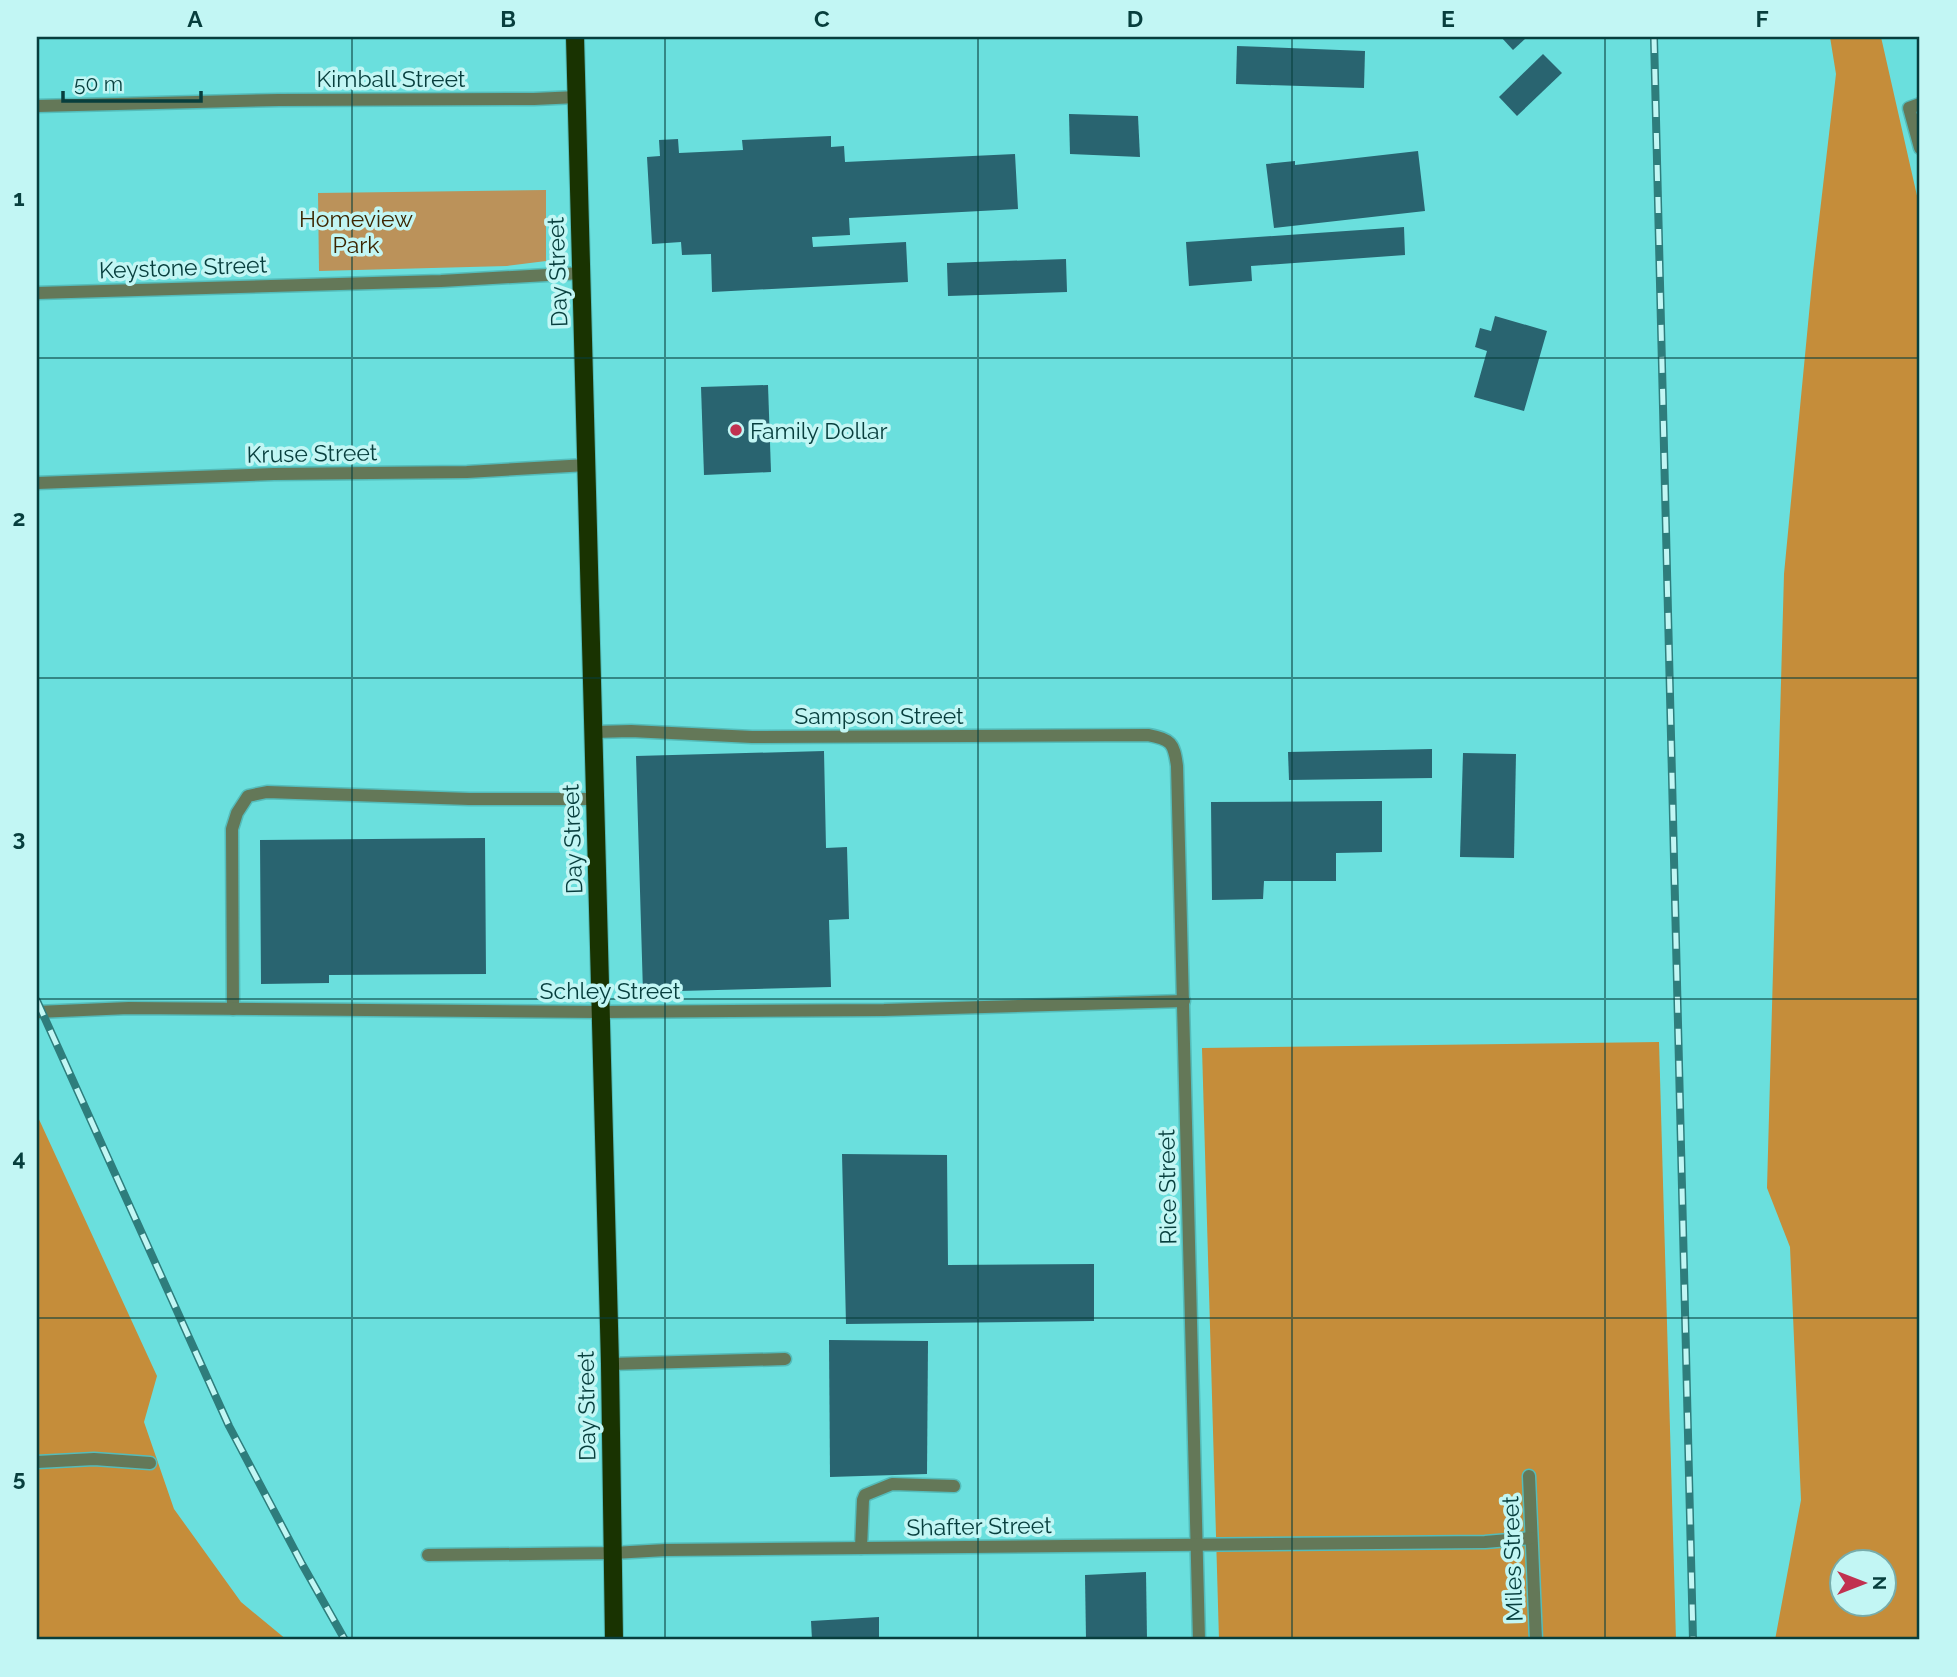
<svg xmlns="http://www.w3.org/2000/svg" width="1957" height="1677" font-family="Raleway,sans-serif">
  <rect width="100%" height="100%" fill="#6adfdd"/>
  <path fill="#bb925a" d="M546 190V261L507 266 319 271 318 193Z"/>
  <g fill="#c58d3a" fill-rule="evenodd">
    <path d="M1830 37H1881L1920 209V1640H1775L1801 1500 1790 1247 1767 1188 1784 574 1813 272 1836 74ZM1842 1562H1884V1604H1842Z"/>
    <path d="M1659 1042 1676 1640H1219L1202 1048Z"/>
    <path d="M37 1115 157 1376 144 1422 174 1509 241 1602 287 1640H37Z"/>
  </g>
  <g fill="#296470">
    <path d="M1501 37H1527L1513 50Z"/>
    <path d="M1237 46 1365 51 1364 88 1236 84Z"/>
    <path d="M1543 54 1562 73 1517 116 1499 97Z"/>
    <path d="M1069 114 1138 116 1140 157 1070 154Z"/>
    <path d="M831 136V147L844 146 845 162 1015 154 1018 209 849 218 850 235 812 237 813 247 906 242 908 282 712 292 711 254 682 255 681 242 652 244 647 157 660 156 659 140 678 139 679 153 743 150 742 140Z"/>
    <path d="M1418 151 1425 211 1274 228 1266 164 1295 161V165Z"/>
    <path d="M1404 227 1405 255 1251 266 1252 281 1189 286 1186 242Z"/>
    <path d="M1066 259 1067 292 948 296 947 263Z"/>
    <path d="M1495 316 1547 331 1524 411 1474 397 1487 351 1475 347 1480 328 1491 331Z"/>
    <path d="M768 385 771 472 704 475 701 387Z"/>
    <path d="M1432 749V778L1289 780 1288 752Z"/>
    <path d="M824 751 826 848 847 847 849 919 829 920 831 987 643 992 636 756Z"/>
    <path d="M1463 753 1516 754 1514 858 1460 857Z"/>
    <path d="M1382 801V852L1336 853V881H1264L1263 899 1212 900 1211 802Z"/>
    <path d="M485 838 486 974 329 975V983L261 984 260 840Z"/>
    <path d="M842 1154 947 1155 948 1265 1094 1264V1321L846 1324Z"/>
    <path d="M829 1340 928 1341 927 1474 830 1477Z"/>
    <path d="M1146 1572 1147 1640H1086L1085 1575Z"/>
    <path d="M879 1617V1640H812L811 1621Z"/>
  </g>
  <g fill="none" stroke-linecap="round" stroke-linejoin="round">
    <g stroke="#54bcba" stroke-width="15">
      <g id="minor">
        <path d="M1920 104 1909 108 1920 148"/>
        <path d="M37 106 279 100 534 99 577 97"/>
        <path d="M37 293 441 281 582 273"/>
        <path d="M37 483 274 474 467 472 587 465"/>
        <path d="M594 732 631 731 752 737 1148 735C1171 739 1174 743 1177 766L1199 1640"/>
        <path d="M233 1009 232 829 237 813 248 796 267 792 469 799H596"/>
        <path d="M37 1012 129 1008 601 1012 884 1010 1184 1001"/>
        <path d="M610 1364 785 1359"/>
        <path d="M37 1462 94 1459 150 1463"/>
        <path d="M1529 1476 1536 1640"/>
        <path d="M861 1548 863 1500 865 1495 892 1484 954 1486"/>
        <path d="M428 1555 613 1553 666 1550 1485 1542 1531 1538"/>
      </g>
    </g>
    <g stroke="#54bcba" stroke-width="20">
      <path id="major" d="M575 37 610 1364 614 1640"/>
    </g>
    <use href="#minor" stroke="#647858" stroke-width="12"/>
    <use href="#major" stroke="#193301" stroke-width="18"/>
    <g stroke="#2e7d7c" stroke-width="8">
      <g id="rail">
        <path d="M1654 37 1693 1640"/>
        <path d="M37 1001 229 1426 302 1564 345 1640"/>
      </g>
    </g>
    <use href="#rail" stroke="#c2f6f4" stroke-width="5" stroke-dasharray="16" stroke-linecap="butt"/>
  </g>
  <path fill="none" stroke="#073e3d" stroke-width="2" stroke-opacity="0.55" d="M352 37V1640M665 37V1640M978 37V1640M1292 37V1640M1605 37V1640M37 358H1920M37 678H1920M37 999H1920M37 1318H1920"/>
  <circle fill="#c13150" stroke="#c2f6f4" stroke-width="2.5" cx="736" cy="430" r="7"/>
  <g text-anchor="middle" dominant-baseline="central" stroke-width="7" stroke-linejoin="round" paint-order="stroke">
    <g font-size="23" fill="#073e3d" stroke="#c2f6f4">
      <text x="391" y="78">Kimball Street</text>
      <text transform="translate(183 267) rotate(-2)">Keystone Street</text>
      <text transform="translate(557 272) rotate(-92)">Day Street</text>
      <text transform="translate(312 453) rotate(-1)">Kruse Street</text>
      <text x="879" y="715">Sampson Street</text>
      <text transform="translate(572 839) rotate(-92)">Day Street</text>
      <text x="610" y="990">Schley Street</text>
      <text transform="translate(1167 1187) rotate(-91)">Rice Street</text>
      <text transform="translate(586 1406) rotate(-91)">Day Street</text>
      <text transform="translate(979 1526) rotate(-1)">Shafter Street</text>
      <text transform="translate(1512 1559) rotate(-92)">Miles Street</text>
    </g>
    <g font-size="23" fill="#3c2602" stroke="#c2f6f4">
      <text x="356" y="218">Homeview<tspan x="356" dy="26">Park</tspan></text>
    </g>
    <g font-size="23" fill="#073e3d" stroke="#c2f6f4" text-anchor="start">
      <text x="750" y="430">Family Dollar</text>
    </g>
  </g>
  <rect width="1957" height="1677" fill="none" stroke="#c2f6f4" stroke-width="77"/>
  <g transform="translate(1863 1583) rotate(90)"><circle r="33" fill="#c2f6f4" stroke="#77acab" stroke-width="2"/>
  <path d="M0-5L12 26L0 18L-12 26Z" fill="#c13150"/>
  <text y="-10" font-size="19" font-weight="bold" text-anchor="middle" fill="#073e3d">N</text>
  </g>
  <path d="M63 91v10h138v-10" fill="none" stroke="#073e3d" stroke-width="3.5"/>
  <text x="74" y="91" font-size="21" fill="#073e3d" stroke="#c2f6f4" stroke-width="5" paint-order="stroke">50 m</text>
  <rect x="38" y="38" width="1880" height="1600" fill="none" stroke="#073e3d" stroke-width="2.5"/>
  <g font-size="23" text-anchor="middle" font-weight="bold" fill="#073e3d">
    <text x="195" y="27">A</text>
    <text x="508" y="27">B</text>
    <text x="822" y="27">C</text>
    <text x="1135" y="27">D</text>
    <text x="1448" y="27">E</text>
    <text x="1762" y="27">F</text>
    <text x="19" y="206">1</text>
    <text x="19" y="526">2</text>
    <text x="19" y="846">3</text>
    <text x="19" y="1166">4</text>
    <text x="19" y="1486">5</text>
  </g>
</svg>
